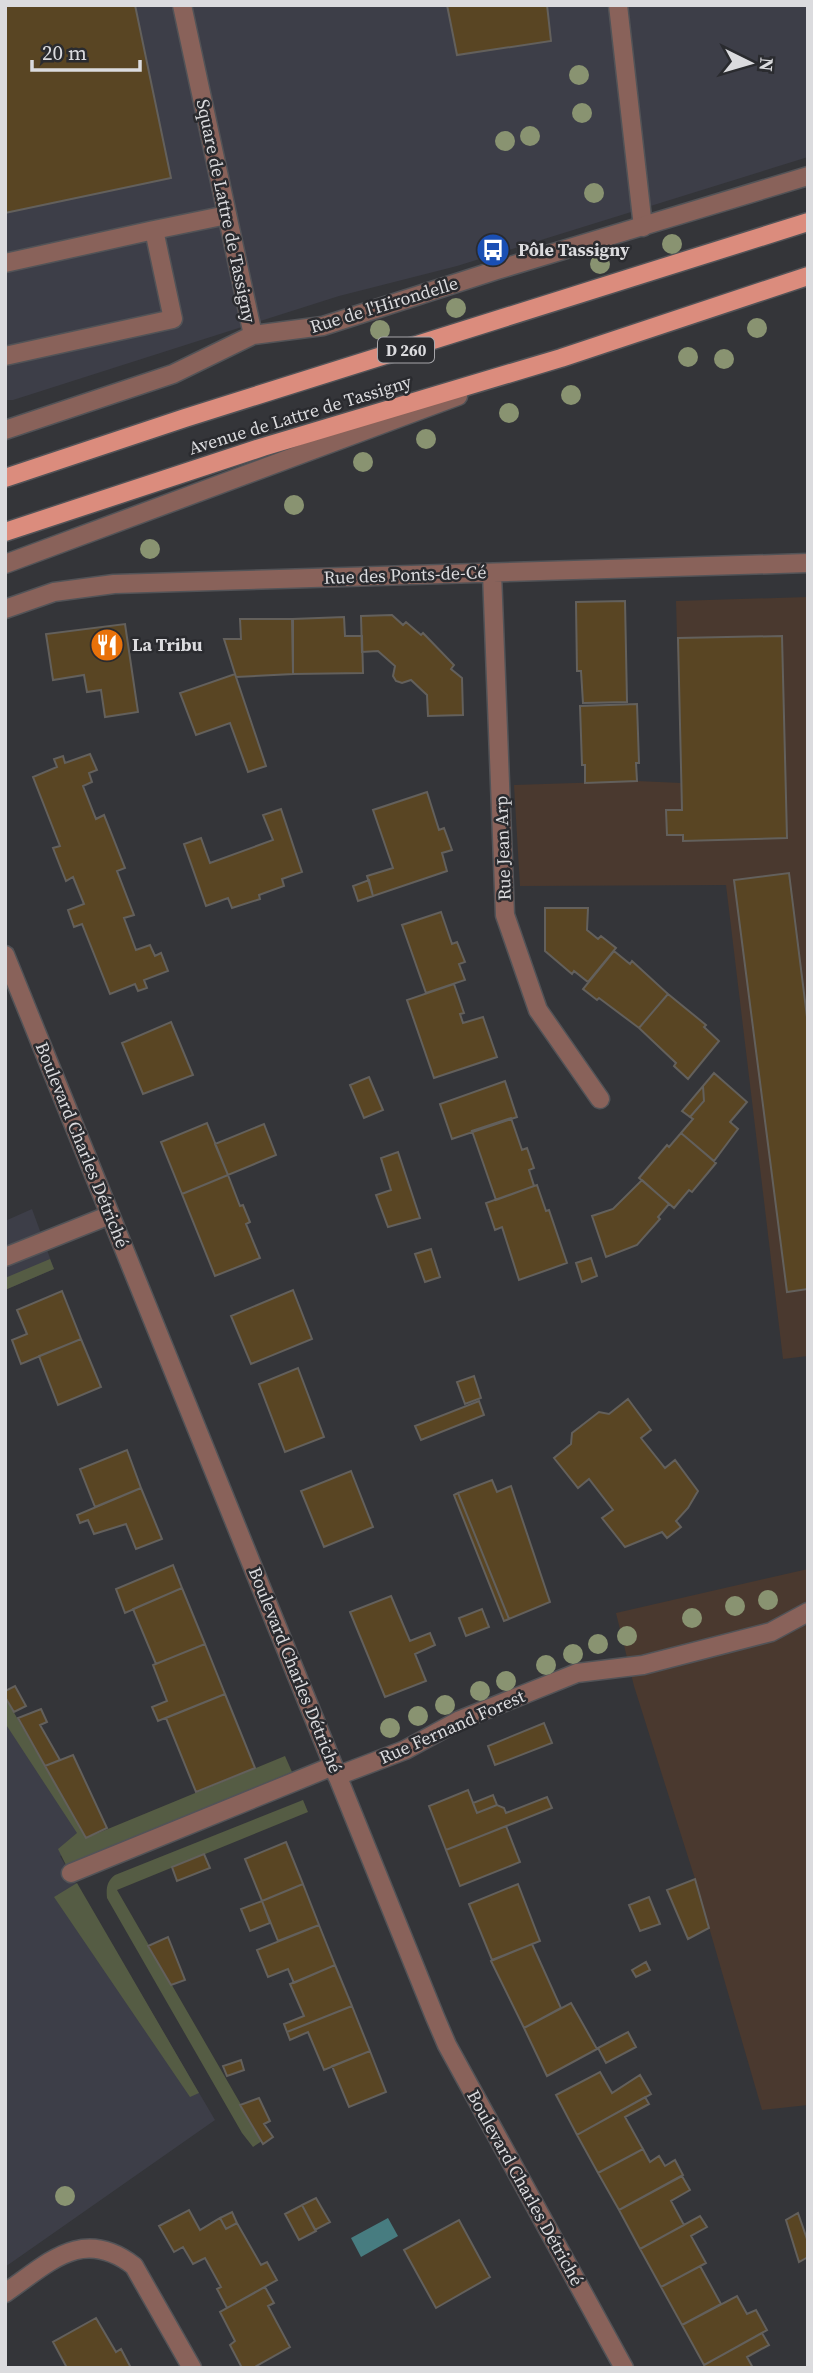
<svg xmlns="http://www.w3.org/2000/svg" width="813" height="2373" viewBox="0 0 813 2373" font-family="'Source Serif 4',serif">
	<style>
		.commercial { fill: #4a392f }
		.built { fill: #3d3e48 }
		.green { fill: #555c44 }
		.water { fill: #477c80 }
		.building { fill: #594523; stroke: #63605c; stroke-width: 2 }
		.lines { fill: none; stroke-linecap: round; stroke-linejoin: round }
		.lane-casing { stroke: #525357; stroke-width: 21 }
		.street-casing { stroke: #525357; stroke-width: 21 }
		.primary-casing { stroke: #525357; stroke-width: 21 }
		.lane { stroke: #89625a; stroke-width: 18 }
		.street { stroke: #89625a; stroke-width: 18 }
		.primary { stroke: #db8c7d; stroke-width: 18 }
		.tree { fill: #899371 }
		.labels { text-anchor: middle; stroke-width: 5; stroke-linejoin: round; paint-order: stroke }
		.shield { fill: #2a2b2f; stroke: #a6a6aa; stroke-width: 2 }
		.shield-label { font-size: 16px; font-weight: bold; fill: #dbdbde }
		.street-label { font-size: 18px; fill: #dbdbde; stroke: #2a2b2f }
		.poi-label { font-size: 18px; font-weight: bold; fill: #dbdbde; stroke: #2a2b2f; text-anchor: start }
	</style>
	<rect width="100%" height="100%" fill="#343539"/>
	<path class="commercial" d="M808,597V1356L783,1359L726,885L520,886L514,785L637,781L681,783L676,601Z
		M808,1569V2105L762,2110L695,1879L634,1686L616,1613Z"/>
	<path class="built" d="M5,5H808V157L457,266L339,296L13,400H5Z
		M32,1209L54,1269L5,1290V1221Z
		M5,1697L86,1838L60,1856L215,2120L5,2267Z"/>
	<path class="green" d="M50,1259L54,1269L5,1290V1278Z
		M5,1697L86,1838L285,1756L292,1772L66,1865L58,1849L77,1833L5,1723Z
		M303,1800L308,1812L117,1890L262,2141L253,2147L242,2133L107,1898C106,1888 107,1881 115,1875Z
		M77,1883L199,2093L190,2097L54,1897Z"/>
	<path class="water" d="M388,2218L398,2236L361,2257L351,2238Z"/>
	<path class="building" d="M5,5H135L171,178L5,213Z
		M447,5H547L551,41L457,55Z
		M500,243L502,251L483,256L481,249Z
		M625,601L627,702L583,703L581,671H577L576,602Z
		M392,615L403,625L406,622L421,635L423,633L454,665L451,669L462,678L463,715L428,716L427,695L411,680L402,683L396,681L393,676L395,666L378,651L362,652L361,616Z
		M344,617L345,636H362L363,673L293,674V619Z
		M240,619H292L293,674L236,677L224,639H241Z
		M125,624L138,712L105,717L101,690L87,692L84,675L53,680L46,634Z
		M782,636L787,838L683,841V835H667L666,810H682L678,638Z
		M235,674L266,766L248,772L230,723L196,735L180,693Z
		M637,704L639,763H636L637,781L585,783V765H582L580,706Z
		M90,754L97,770L89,773L92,782L83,786L96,819L104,815L125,868L117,871L134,915L124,918L136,950L150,945L155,956L161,953L168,971L144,980L147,988L138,991L135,984L110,994L82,924L74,927L68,910L84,904L73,877L66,881L53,848L60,846L33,777L57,767L54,759L63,756L65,763Z
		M427,792L439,830L444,828L452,850L442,853L447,871L373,896L367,876L393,868L373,810Z
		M281,809L302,872L282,879L284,886L259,895L260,899L232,908L228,898L206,906L184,844L201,838L210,863L273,840L263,815Z
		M789,873L808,1025V1289L787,1292L734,880Z
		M369,880L373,896L358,901L353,886Z
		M545,908H588L587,930L598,939L601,936L616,948L588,982L574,971L572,974L545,951Z
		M441,912L452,944L457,942L465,962L459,964L465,980L426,993L402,925Z
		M614,951L630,964L632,961L668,994L639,1028L599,998L597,1000L583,989Z
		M454,984L464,1013L460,1014L463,1023L483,1017L497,1057L434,1078L407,1000Z
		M668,994L706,1025L704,1027L719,1041L688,1079L674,1066L676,1063L639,1028Z
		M171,1022L193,1075L143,1094L122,1043Z
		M714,1073L747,1102L730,1122L738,1129L714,1161L681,1133L693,1119L690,1117L704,1101L703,1086Z
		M369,1077L383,1110L364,1118L350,1085Z
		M505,1081L517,1117L452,1139L440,1104Z
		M703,1086L704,1101L690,1117L682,1111Z
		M511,1118L522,1150L527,1148L534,1168L529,1170L534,1186L496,1200L472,1131Z
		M207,1123L228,1175L182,1194L161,1142Z
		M264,1124L276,1155L228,1175L215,1144Z
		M681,1133L716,1163L692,1192L689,1190L674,1208L639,1178L667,1145L669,1147Z
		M398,1152L420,1218L388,1227L376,1195L391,1190L381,1158Z
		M228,1175L240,1206L243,1205L250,1222L246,1224L260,1258L215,1276L182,1194Z
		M642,1180L669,1204L658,1217L660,1219L637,1245L606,1257L592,1216L613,1209Z
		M537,1185L546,1211L549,1210L567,1263L519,1280L502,1227L495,1230L486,1203Z
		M431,1249L440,1277L425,1282L415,1254Z
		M591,1258L597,1276L582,1282L576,1263Z
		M293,1290L312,1339L251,1364L231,1316Z
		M62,1291L81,1339L21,1364L12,1340L27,1334L17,1310Z
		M81,1339L101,1387L58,1405L39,1356Z
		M298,1368L324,1437L285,1452L259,1384Z
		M474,1376L481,1398L465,1404L457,1382Z
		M628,1399L651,1430L641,1438L665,1468L675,1460L698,1491L688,1508L676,1521L681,1527L667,1538L662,1532L625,1547L602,1518L613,1510L589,1479L578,1488L554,1458L571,1444L572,1433L599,1412L609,1414Z
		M479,1401L484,1415L421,1440L415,1426Z
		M127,1450L141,1488L95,1507L80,1469Z
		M351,1471L373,1527L324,1547L301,1491Z
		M492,1480L497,1492L511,1486L550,1602L509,1619L458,1493Z
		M141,1488L162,1539L136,1549L126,1524L94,1534L88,1520L80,1523L77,1515Z
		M458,1493L509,1619L504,1621L454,1495Z
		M173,1565L182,1588L125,1613L116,1589Z
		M182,1588L205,1644L156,1664L133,1609Z
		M391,1596L410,1641L430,1633L435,1645L415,1654L426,1681L385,1697L350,1612Z
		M482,1609L489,1627L466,1636L459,1618Z
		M205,1644L225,1694L158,1721L152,1707L167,1701L153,1665Z
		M15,1686L26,1706L14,1712L5,1697V1691Z
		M225,1694L255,1768L196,1792L166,1718Z
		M41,1709L47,1722L40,1725L60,1760L45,1766L18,1718Z
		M544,1723L552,1743L495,1765L488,1746Z
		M73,1755L107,1828L86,1838L45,1766Z
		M468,1790L477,1813L497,1805L504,1808L506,1813L547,1797L552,1808L446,1850L429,1806Z
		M493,1795L497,1805L477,1813L473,1803Z
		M506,1826L520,1862L460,1886L446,1850Z
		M286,1842L303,1884L262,1901L245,1859Z
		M204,1854L210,1868L177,1881L172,1867Z
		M695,1879L709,1928L688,1939L667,1890Z
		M303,1884L319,1925L278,1941L262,1901Z
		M518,1884L540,1941L492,1960L469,1904Z
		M649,1897L660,1924L640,1931L629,1905Z
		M262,1901L270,1923L250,1931L241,1909Z
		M319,1925L335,1965L294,1983L288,1969L268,1977L257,1950Z
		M168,1937L185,1980L171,1985L148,1946Z
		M532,1944L561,2008L524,2028L491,1961Z
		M646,1962L650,1970L636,1977L632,1970Z
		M335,1965L352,2006L287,2032L284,2024L304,2016L290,1984Z
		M571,2003L597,2049L547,2076L524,2028Z
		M352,2006L370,2051L324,2070L308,2032L290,2040L287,2032Z
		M628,2032L636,2047L606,2063L598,2048Z
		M370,2051L386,2092L349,2107L332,2066Z
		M241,2060L244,2070L227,2076L223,2066Z
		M600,2072L612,2093L640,2075L651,2094L577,2135L556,2095Z
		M645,2097L649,2104L625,2117L643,2149L598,2173L577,2135Z
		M259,2098L270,2121L264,2124L273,2137L263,2144L240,2105Z
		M643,2149L650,2162L659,2156L665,2166L675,2160L683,2175L619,2210L598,2173Z
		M682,2176L690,2190L671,2201L684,2225L640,2249L619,2210Z
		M316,2198L330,2222L315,2230L302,2205Z
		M302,2205L316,2231L299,2240L285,2214Z
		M189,2210L200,2230L220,2218L226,2229L237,2223L261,2265L267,2262L277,2280L227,2308L217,2289L221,2287L205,2258L193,2264L183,2247L174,2252L159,2226Z
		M232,2212L237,2223L226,2229L220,2218Z
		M798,2213L808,2242V2257L799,2262L786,2220Z
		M700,2216L707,2227L691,2236L706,2263L661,2287L640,2249Z
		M459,2220L490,2277L436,2308L404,2250Z
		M700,2266L721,2304L682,2325L661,2287Z
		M265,2287L274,2303L268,2306L290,2347L253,2368H242L230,2345L235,2341L220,2312Z
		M737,2296L747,2314L756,2310L767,2330L704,2365L682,2325Z
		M96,2318L116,2352L121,2349L131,2368H67L53,2342Z
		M762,2333L769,2345L747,2357L753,2368H705L704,2365Z"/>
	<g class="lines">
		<defs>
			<path id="lane" d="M618,5L643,227
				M5,263L154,230
				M5,356L173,319L154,230L227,215
				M5,564L458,396
				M5,1257L110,1215
				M71,1873L333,1766"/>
			<path id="street" d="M182,5L253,335
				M5,430L173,374L253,335L323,326L497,270L808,176
				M492,573L505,915L538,1010L600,1099
				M5,609L54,592L114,584L808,563
				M5,955L435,2017L447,2045L624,2368
				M337,1776L405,1750L460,1720L577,1673L643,1665L771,1632L808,1612
				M5,2293C49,2263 82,2226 134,2266L192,2368"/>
			<path id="primary" d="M5,478L185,418L808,222
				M5,532L263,447L561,358L808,276"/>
		</defs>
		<use href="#lane" class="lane-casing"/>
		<use href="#street" class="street-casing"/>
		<use href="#primary" class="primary-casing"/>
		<use href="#lane" class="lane"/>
		<use href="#street" class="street"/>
		<use href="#primary" class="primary"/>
	</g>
	<g class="tree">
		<circle cx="579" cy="75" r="10"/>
		<circle cx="582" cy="113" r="10"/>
		<circle cx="530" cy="136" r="10"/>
		<circle cx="505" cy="141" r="10"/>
		<circle cx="594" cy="193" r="10"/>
		<circle cx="672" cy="244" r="10"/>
		<circle cx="600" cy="264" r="10"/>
		<circle cx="456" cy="308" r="10"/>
		<circle cx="757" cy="328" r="10"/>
		<circle cx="380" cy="330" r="10"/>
		<circle cx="688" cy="357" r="10"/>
		<circle cx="724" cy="359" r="10"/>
		<circle cx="571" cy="395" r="10"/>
		<circle cx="509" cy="413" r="10"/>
		<circle cx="426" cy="439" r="10"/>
		<circle cx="363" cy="462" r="10"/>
		<circle cx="294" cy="505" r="10"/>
		<circle cx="150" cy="549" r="10"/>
		<circle cx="768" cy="1600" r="10"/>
		<circle cx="735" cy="1606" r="10"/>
		<circle cx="692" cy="1618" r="10"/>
		<circle cx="627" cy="1636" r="10"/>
		<circle cx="598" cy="1644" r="10"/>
		<circle cx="573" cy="1654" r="10"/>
		<circle cx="546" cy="1665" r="10"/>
		<circle cx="506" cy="1681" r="10"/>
		<circle cx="480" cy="1691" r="10"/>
		<circle cx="445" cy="1705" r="10"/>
		<circle cx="418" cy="1716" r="10"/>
		<circle cx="390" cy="1728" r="10"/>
		<circle cx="65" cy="2196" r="10"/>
	</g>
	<defs>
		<symbol id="bus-disc" viewBox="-11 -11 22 22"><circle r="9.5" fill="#1a4fb4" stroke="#2a2b2f"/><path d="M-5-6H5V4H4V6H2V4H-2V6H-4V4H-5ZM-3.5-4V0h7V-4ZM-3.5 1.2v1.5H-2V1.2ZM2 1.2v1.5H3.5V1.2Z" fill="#fff"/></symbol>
		<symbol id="restaurant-disc" viewBox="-11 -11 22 22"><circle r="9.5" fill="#e8710a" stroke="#2a2b2f"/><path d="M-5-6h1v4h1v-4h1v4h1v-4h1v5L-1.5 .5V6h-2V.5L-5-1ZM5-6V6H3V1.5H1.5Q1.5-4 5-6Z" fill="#fff"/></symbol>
	</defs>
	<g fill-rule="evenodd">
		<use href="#bus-disc" x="474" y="231" width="38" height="38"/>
		<use href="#restaurant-disc" x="88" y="626" width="38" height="38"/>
	</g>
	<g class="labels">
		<rect class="shield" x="378" y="337.5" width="56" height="25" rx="5"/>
		<g class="shield-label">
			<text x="406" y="356">D 260</text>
		</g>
		<g class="street-label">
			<text transform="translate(226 211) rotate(78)" y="6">Square de Lattre de Tassigny</text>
			<text transform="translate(384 305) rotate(-17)" y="6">Rue de l'Hirondelle</text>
			<text transform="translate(300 415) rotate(-17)" y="6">Avenue de Lattre de Tassigny</text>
			<text transform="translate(405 575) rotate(-2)" y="6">Rue des Ponts-de-Cé</text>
			<text transform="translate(503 848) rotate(-92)" y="6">Rue Jean Arp</text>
			<text transform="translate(82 1145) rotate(68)" y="6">Boulevard Charles Détriché</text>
			<text transform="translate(295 1670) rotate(68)" y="6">Boulevard Charles Détriché</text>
			<text transform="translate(452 1727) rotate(-24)" y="6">Rue Fernand Forest</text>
			<text transform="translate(525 2188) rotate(61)" y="6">Boulevard Charles Détriché</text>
		</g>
		<g class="poi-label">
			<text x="518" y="256">Pôle Tassigny</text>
			<text x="132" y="651">La Tribu</text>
		</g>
	</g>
	<rect width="813" height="2373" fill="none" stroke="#dbdbde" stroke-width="14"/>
	<g transform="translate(750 63) rotate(95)" stroke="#2a2b2f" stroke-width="5" paint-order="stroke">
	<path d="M0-5L12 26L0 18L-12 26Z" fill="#dbdbde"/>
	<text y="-10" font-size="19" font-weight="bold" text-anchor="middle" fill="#dbdbde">N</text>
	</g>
	<path d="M32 60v10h108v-10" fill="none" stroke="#dbdbde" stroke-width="3.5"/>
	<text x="42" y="60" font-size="21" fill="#dbdbde" stroke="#2a2b2f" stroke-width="5" paint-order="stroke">20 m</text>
</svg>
